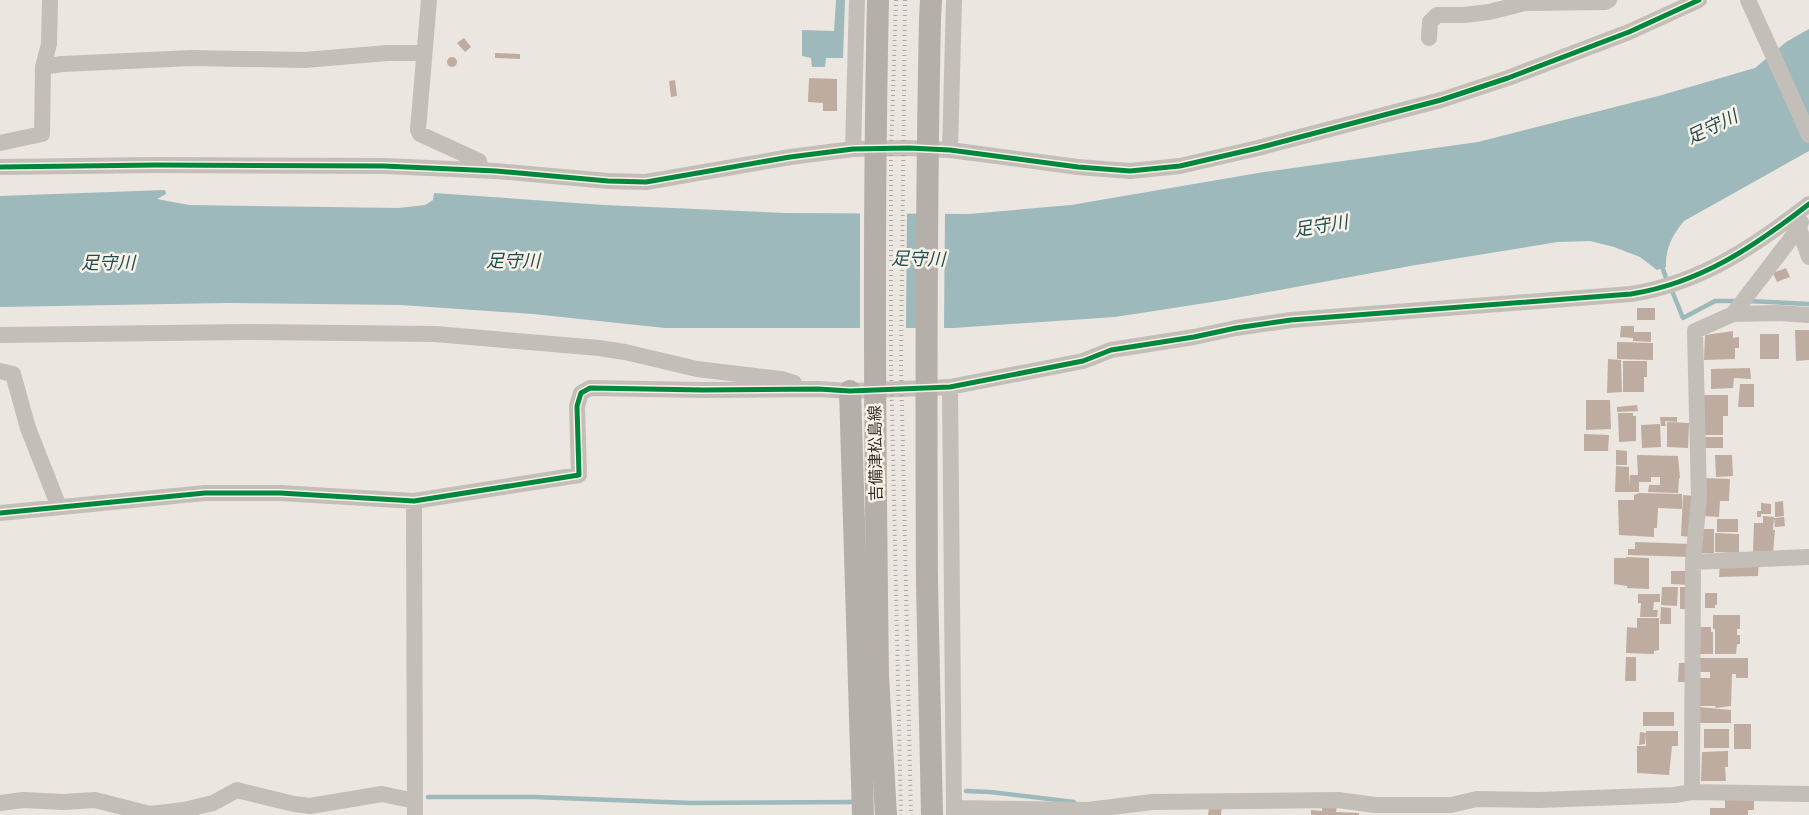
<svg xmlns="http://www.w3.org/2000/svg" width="1809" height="815" viewBox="0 0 1809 815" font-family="'Varela Round','Noto Sans JP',sans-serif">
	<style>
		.water { fill: #9db9bb }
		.pier { fill: #ebe6df }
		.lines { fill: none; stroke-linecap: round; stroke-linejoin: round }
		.stream { stroke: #9db9bb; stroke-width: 4.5 }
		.building { fill: #beaca1 }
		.minor { stroke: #c4beb8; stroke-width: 16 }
		.secondary { stroke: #b5afa9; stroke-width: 22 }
		.rail { stroke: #aba7a3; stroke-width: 4; stroke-dasharray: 1 4; stroke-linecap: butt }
		.secondary-bridge { stroke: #b5afa9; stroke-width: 22 }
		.cycleway-casing { stroke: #f8f1e6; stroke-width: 8 }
		.cycleway { stroke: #00873e; stroke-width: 5 }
		.labels { text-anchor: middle; stroke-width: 5; stroke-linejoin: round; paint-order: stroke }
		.street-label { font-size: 16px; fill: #342c27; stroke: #f8f1e6 }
		.water-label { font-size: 18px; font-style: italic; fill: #1f4c53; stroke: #f8f1e6 }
	</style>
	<rect width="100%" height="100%" fill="#ebe6df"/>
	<path class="water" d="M836,0H845L843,58H826L825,67H812L811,58L802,56V30L834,31Z
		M1809,29V151L1684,221C1673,234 1665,249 1666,267L1657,270L1640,257L1614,247L1590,241L1558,242L1410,266L1225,300L1115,317L953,328H665L533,314L401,305L226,303L0,307V196L165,190L166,194L157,199L189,205L399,208L425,205L433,200L434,193L604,205L786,213L969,214L1071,205L1264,172L1478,142L1662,95L1755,68L1786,42Z"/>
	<path class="pier" d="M860,211H883L882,331H860Z
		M886,211H907L906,330L885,331Z
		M918,211H945L944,330H917Z"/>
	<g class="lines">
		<path class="stream" d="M1661,263L1666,278
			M1672,291L1683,318L1715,301H1738
			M1748,301L1809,304
			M966,791L990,792L1074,802
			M428,797H534L691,803L857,802"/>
	</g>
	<path class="building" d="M464,38L471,47L465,52L457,43Z
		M495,53L520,54V59L495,58Z
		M447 62a5 5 0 1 1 10 0a5 5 0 1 1-10 0Z
		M809,78L837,79V111H823V103L808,102Z
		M675,80L677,96L671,97L669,81Z
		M1786,268L1790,277L1777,282L1773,273Z
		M1637,308H1655V320H1637Z
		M1621,326H1634V332H1651V342L1633,341V338L1620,337Z
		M1795,330H1809V360L1796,361Z
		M1733,331V338L1739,337V348H1735V359L1704,360L1705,335Z
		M1760,334H1779V359H1760Z
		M1617,342L1653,343V360L1617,359Z
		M1608,359L1621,360L1622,392L1607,393Z
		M1623,361H1647V377H1644V392H1623Z
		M1750,368L1751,379L1734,378L1733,388L1711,389V369Z
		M1740,384H1754V407H1738Z
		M1702,395H1728V416H1723V435H1701Z
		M1586,400H1610L1611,429L1586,430Z
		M1637,405L1638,411L1617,412V407Z
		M1618,413H1633V416H1636V441L1619,442Z
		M1660,417H1677V422L1665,421L1666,426H1661Z
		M1667,422L1689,423L1688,448L1667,447Z
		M1660,424L1661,447L1642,448L1641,425Z
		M1584,434L1609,435L1608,451H1584Z
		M1702,437H1723V448H1702Z
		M1616,450L1627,451V465H1616Z
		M1637,455L1678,456L1680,478H1679L1678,493L1648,492L1649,485H1660V477H1651V482H1639V492H1615L1616,466L1629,467V485L1630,475H1638Z
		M1715,455H1732L1733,476L1716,477Z
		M1704,478L1730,479L1729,501H1720L1719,517L1703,516Z
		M1639,493L1682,494V509L1658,508L1657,528H1654V537L1619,535L1618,500H1634V495Z
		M1683,495L1694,496L1691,537L1681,536Z
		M1783,501L1784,516L1775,517V502Z
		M1761,503L1771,504V514H1761V517H1757V511H1761Z
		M1763,516L1774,517L1773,530H1775L1773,553L1753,552L1754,523H1763Z
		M1784,517L1785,526L1775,527L1774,518Z
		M1717,519H1738V532H1717Z
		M1700,529H1714V553H1700Z
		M1715,533L1739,534V553L1715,552Z
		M1635,542L1691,544V557L1628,555V549H1635Z
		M1626,557L1649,558V589L1627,588V586L1614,584V558H1626Z
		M1759,561L1758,576L1719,577L1720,562Z
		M1671,571H1689V585L1671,584Z
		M1662,587H1678L1677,606L1661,605Z
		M1680,587H1691V609H1680Z
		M1705,593H1717V605H1715V608H1705Z
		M1638,594H1660V602H1654L1653,610H1658L1657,617H1640L1641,603H1638Z
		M1661,607L1671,608V624H1660Z
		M1713,615H1740V629H1737V635H1740V644H1737L1736,654H1715V629H1713Z
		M1637,618H1659V650L1654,651V654L1626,653L1627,627L1637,628Z
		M1700,627H1711V632H1713V654H1700Z
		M1626,657H1636V681H1625Z
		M1698,658H1748V678H1736V674H1732L1731,706L1716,708L1715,706H1698V678H1710V672H1698Z
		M1679,663H1690V682H1678Z
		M1698,707L1731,710V723H1698Z
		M1643,712H1674V726H1643Z
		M1734,724H1751V749H1734Z
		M1704,729H1729V748H1704Z
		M1646,731H1678V746H1672L1669,775L1637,773V746H1646Z
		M1640,732L1646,733L1645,744L1639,745Z
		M1728,751V767H1725L1726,781H1701L1702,752Z
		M1725,794H1754V810H1748V815H1710V808H1725Z
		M1222,806L1221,815H1208L1209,807Z
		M1322,806H1337L1336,812L1359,813V815H1311V810L1322,811Z"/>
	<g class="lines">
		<path class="minor" d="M429,0L418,130L420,134L479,161L481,170
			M1748,0L1809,135
			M1429,38L1430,22L1437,15H1464L1489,12L1525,3L1605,2L1609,0
			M43,67L62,64L192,58L305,60L387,53H424
			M0,143L42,134L43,67L49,44L50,0
			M853,149L857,0
			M950,150L954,0
			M0,167L156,165L384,166L496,171L608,181L646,182L790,157L853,149L909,148L950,150L1078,167L1130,171L1180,166L1258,148L1441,100L1508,78L1629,32L1699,0
			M1801,222L1799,228L1809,257
			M1799,228L1733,314L1695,331L1699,498L1693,562L1692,792L1809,794
			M1733,314L1777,313L1809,315
			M0,335L247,332L435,334L599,348L625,352L697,369L781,379L794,383
			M0,371L13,374L28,428L59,507
			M950,387L954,815
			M414,501L415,815
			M0,513L205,493H280L414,501L579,475L577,406L581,393L590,388L703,390L818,389L850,391L950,387L1083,361L1111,350L1194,337L1236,328L1291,320L1631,294C1701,283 1755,246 1809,204
			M1693,562L1809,557
			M0,803L23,800L63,802L95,800L150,814L184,810L213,803L237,790L294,804L310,806L382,794L415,801
			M954,808L1088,810L1152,802L1338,800L1375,805H1451L1477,799L1539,800L1675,795L1692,792"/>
		<path class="secondary" d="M930,19L931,0
			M850,391L863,815
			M927,582L932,815
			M878,676L886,815"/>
		<path class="rail" d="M896,0L891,156V364L901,815
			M905,0L901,363L911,815"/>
		<path class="secondary-bridge" d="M927,582C926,394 926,207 930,19
			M878,676C875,450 873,225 878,0"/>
		<defs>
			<path id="cycleway" d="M0,167L156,165L384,166L496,171L608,181L646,182L790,157L853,149L909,148L950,150L1078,167L1130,171L1180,166L1258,148L1441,100L1508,78L1629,32L1699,0
				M0,513L205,493H280L414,501L579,475L577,406L581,393L590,388L703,390L818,389L850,391L950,387L1083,361L1111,350L1194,337L1236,328L1291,320L1631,294C1701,283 1755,246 1809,204"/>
		</defs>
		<use href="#cycleway" class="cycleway-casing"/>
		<use href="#cycleway" class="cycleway"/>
	</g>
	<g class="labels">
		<g class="street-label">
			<text transform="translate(875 453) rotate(-91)" y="6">吉備津松島線</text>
		</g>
		<g class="water-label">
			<text transform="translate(1712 127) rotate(-26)" y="6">足守川</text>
			<text transform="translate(1321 226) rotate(-9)" y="6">足守川</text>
			<text transform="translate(918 259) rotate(1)" y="6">足守川</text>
			<text x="513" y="267">足守川</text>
			<text x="108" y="269">足守川</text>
		</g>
	</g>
</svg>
